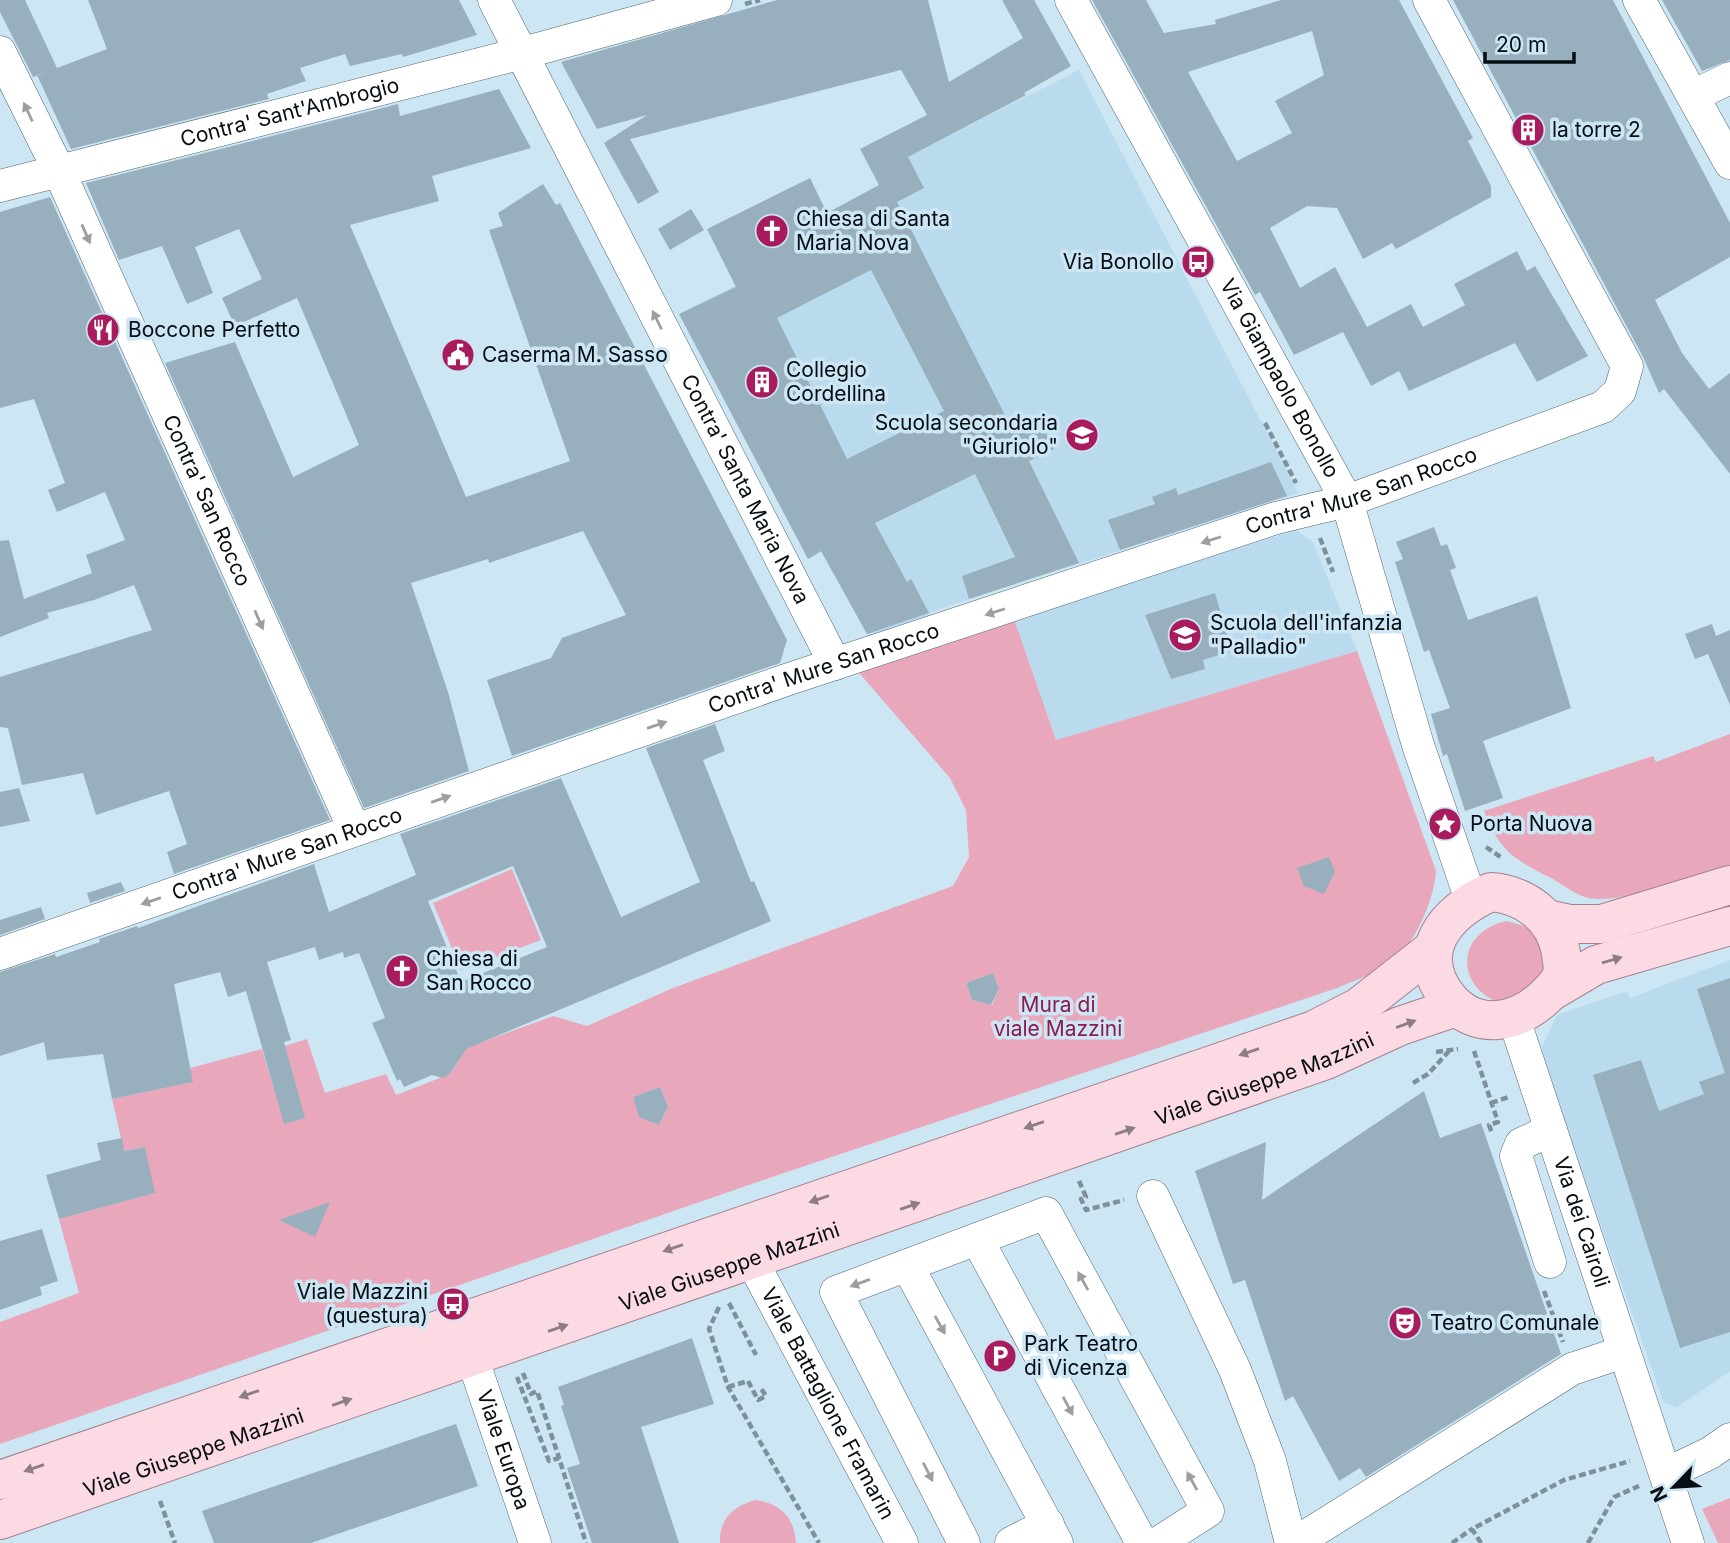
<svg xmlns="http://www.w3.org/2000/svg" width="1730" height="1543" viewBox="0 0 1730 1543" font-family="Inter,sans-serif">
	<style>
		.built { fill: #badaed }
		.green { fill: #e8a7ba; fill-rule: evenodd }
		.building { fill: #98b0be; fill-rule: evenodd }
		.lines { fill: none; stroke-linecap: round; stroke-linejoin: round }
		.minor-casing { stroke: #4f6572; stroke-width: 33 }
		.major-casing { stroke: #a3828e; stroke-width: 40 }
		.path { stroke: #7e909b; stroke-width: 4.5; stroke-dasharray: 7 3.5; stroke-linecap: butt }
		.minor { stroke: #fff; stroke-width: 32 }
		.major { stroke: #fbdae3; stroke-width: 38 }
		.oneway { fill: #9b9fa1 }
		.oneway2 { fill: #8d7e85 }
		.labels { text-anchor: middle; stroke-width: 7; stroke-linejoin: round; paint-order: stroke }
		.street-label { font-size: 21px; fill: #060e13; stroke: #cde6f4 }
		.poi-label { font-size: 21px; fill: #060e13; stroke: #cde6f4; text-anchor: start }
		.park-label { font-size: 21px; fill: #8d1a4d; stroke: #cde6f4 }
	</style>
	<rect width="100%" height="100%" fill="#cde6f4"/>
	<path class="built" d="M1079,70L1298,493L942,608L929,613L931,618L870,640L822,552L808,559L679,314L837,234L827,213L879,186L873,174Z
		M1296,530L1313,542L1357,651L1056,740L1014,619Z
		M1730,960V1371L1677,1407L1664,1403L1545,1068L1542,1047L1557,1015L1627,991L1630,998Z"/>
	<path class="green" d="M1014,619L1056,740L1357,651L1436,871C1434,901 1414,948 1387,965C1372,975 1353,981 1337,988L772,1177L0,1444V1322L79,1293L59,1219L154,1193L145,1147L124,1151L112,1099L192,1082L190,1068L262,1049L273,1086L294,1081L285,1046L307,1039L325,1093L386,1074L396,1095L450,1074L458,1062L455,1052L553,1016L587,1026L673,988L953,886L969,857L966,810L950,778L854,667ZM993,973L999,989L992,1005L972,1000L966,983ZM660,1087L668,1107L659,1125L640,1117L633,1097Z
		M1730,734V866L1713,873C1682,880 1628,900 1598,899C1578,899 1565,885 1549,877C1512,858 1500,851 1484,811L1653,756L1656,762Z
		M512,869L541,940L461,970L433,903Z
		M1506,921L1531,928L1546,948L1542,985L1497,1002C1453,982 1459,932 1506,921Z
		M1730,1498V1543H1718L1702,1509Z
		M756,1500C781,1504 794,1517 796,1543H720C719,1519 733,1506 756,1500Z"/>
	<path class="building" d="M0,0H25L57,68L107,49L88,0H459L477,35L403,57L402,54L350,66L345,54L300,68L306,81L267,94L269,99L71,149L37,75L46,72L33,77L0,12Z
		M777,0H928L949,82L1023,38L1002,0H1034L1071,66L1024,93L1026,95L908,157L924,188L897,202L1011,427L1037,415L1054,449L1029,461L1079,563L969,599L962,576L1015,557L975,474L875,523L907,582L911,579L929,613L867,634L821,551L808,559L679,314L736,287L707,229L810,178L827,213L879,185L860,149L927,115L901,70L630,139L659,192L638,204L604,143L647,115L597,129L561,62ZM871,270L944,411L847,459L777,318Z
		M1092,0H1146L1164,33L1216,24L1215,20L1281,0H1399L1473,138L1468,141L1491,186V197L1396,249L1392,243L1363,259L1337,208L1307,206L1270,228L1300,288L1335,267L1367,327L1411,304L1423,327L1465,305L1454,284L1517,251L1527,271L1535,266L1588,356L1537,382L1515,343L1409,391L1399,371L1371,386L1343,332L1294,355L1260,292L1255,295ZM1312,31L1324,75L1275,101L1292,133L1237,161L1188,72Z
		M1453,0H1613L1730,223V257L1655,300L1682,353L1709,389L1730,373V474L1664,389L1659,393L1643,357Z
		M1662,0H1730V60L1702,71Z
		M499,89L531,148L432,176L439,201L350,225L466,497L570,461L489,230L503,226L498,213L543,184L556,205L560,203L787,640L780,663L512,756L487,680L551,658L562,638L626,615L583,531L489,563L488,559L411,583L448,692L469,771L364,808L165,363L235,342L293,477L359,445L297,298L235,326L222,298L262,279L239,229L195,247L213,293L187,304L162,246L119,260L86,183L398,104L400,116Z
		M50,197L330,820L174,874L167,852L187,844L169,791L96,815L83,773L22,785L8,728L0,727V677L152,630L134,585L94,600L47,613L49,618L0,637V541L9,540L24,599L92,573L86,555L125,540L105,492L57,512L48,490L65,483L34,399L0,408V212Z
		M691,209L704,230L670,250L658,229Z
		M1271,462L1287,496L1120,550L1108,520L1155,504L1152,497L1176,488L1178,495Z
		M1434,527L1441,546L1447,544L1456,568L1450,570L1468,620L1537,596L1571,708L1483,741L1503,798L1465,811L1447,754L1443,756L1431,714L1450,708L1429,650L1424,652L1395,562L1403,559L1396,542Z
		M1215,593L1232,651L1203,660L1205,669L1171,679L1145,615Z
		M1712,624L1716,636L1730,630V705L1708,654L1695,659L1685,634Z
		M715,724L725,751L703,760L751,882L754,881L771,921L466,1049L450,1074L442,1078L432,1075L404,1087L400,1079L397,1081L372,1023L385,1018L359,953L344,958L343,952L319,960L315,947L267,962L291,1040L284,1042L305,1118L284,1124L246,991L228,997L220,972L174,984L193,1082L112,1099L103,1054L47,1060L44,1042L0,1056V972L55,954L56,957L100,942L99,939L137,926L138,928L314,864L329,912L416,875L400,834L561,778L621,917L700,882L646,748ZM513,866L547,947L461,982L428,901Z
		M19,788L30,821L0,827V792Z
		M1329,857L1335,872L1324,894L1304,886L1297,868Z
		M121,882L125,891L90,903L87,893Z
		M41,907L45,919L0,935V920Z
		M993,973L999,989L991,1005L972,1000L966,983Z
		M1730,978V1332L1680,1348L1593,1075L1641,1060L1659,1111L1704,1094L1699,1082L1725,1073L1697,989Z
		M660,1087L668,1107L659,1125L639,1117L633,1097Z
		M1424,1091L1440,1138L1481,1123L1561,1354L1366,1477L1360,1468L1339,1481L1293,1396L1285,1401L1245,1280L1233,1284L1195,1171L1266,1142L1262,1200Z
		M122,1138L124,1151L145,1147L155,1193L59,1219L46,1175L101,1160L97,1143Z
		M330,1202L315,1237L279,1220Z
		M42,1229L58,1281L40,1287L42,1295L0,1310V1241Z
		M692,1338L714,1404L641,1427L679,1543H592L567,1468L580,1464L561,1406L564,1405L558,1387Z
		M456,1424L478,1486L311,1543H214L202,1511Z"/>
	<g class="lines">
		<defs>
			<g id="minor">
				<path id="s1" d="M494,0L835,664"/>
				<path id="s2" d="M1071,0L1347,501L1418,745L1471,900"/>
				<path d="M1639,0L1730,163"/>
				<path id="s3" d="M0,52L59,171L354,829"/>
				<path d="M1693,96L1730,78"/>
				<path id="s4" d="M0,186L523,53L716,0"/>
				<path id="s5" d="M0,954L789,679L1276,518L1347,501L1603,407L1620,391L1627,366L1429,0"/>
				<path id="s6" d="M1514,1019L1688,1543"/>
				<path d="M1153,1196L1235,1370L1270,1461L1291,1543"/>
				<path id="s7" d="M743,1237L761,1278L902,1543"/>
				<path d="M977,1239L1142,1543"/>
				<path d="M1550,1262L1516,1156L1521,1144L1551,1130"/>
				<path d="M907,1265L1057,1543"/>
				<path id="s8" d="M472,1357L535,1543"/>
				<path d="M1666,1474L1710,1453L1730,1439"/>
				<path d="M964,1543L836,1292L1046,1213L1208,1511L1158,1543"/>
				<path d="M1011,1543L1048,1524"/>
				<path d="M1295,1543L1572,1369L1623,1352"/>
			</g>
			<g id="major">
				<path d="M1491,892C1526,895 1555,917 1561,953C1561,959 1564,968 1562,974C1560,981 1552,990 1546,996C1518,1023 1477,1032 1449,999C1411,953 1446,911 1491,892Z"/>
				<path d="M1547,919L1570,924H1602L1730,885"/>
				<path d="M1552,991L1596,965L1730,926"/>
				<path d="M0,1480L1314,1030L1359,1007L1433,949"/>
				<path id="s9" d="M0,1520L1326,1060L1400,1026L1456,1007"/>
			</g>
		</defs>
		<use href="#minor" class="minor-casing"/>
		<use href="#major" class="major-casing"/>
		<path class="path" d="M745,4L760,0
			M1265,423L1296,483
			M1320,538L1333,572
			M1486,847L1502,858
			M1474,1051L1498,1122L1489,1125L1492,1133
			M1436,1052L1458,1049
			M1413,1083L1428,1074L1449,1051
			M1491,1103L1509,1097
			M1079,1181L1086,1197L1081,1199L1086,1210L1124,1200
			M1544,1291L1563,1342
			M729,1303L756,1355
			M719,1307L709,1329L728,1387L819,1543
			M523,1373L531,1394L537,1391L559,1458
			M517,1377L549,1461L559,1458L586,1543
			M728,1387L748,1381L758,1400L766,1396L760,1387
			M160,1501L175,1543
			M1452,1543L1472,1529
			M1481,1543L1472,1529L1564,1480L1630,1461
			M1588,1543L1614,1497L1639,1486"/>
		<use href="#minor" class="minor"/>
		<use href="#major" class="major"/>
	</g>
	<defs><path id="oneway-solid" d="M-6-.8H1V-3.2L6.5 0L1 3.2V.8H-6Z" transform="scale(1.75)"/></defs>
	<g class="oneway">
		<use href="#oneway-solid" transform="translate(28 112) rotate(-115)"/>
		<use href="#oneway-solid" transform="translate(86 234) rotate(66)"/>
		<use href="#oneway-solid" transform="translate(657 320) rotate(-116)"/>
		<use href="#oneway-solid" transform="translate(1211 540) rotate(162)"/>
		<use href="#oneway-solid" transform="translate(995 612) rotate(162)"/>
		<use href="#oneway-solid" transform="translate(259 620) rotate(66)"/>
		<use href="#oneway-solid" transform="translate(657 725) rotate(-19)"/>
		<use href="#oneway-solid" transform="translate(441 799) rotate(-19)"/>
		<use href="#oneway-solid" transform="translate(151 901) rotate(161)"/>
		<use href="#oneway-solid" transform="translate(1083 1281) rotate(-119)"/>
		<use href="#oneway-solid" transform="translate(860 1283) rotate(160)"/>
		<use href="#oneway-solid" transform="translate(940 1325) rotate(61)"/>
		<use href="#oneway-solid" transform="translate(1068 1406) rotate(62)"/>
		<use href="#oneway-solid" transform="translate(928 1472) rotate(63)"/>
		<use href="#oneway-solid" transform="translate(1192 1481) rotate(-119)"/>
	</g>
	<g class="oneway2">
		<use href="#oneway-solid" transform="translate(1612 960) rotate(-16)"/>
		<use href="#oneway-solid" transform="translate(1406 1024) rotate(-20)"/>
		<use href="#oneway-solid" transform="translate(1249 1052) rotate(161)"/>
		<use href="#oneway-solid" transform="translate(1034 1125) rotate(161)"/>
		<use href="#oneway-solid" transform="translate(1125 1131) rotate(-19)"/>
		<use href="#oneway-solid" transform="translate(819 1199) rotate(161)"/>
		<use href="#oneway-solid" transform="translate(910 1206) rotate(-19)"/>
		<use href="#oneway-solid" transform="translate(673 1248) rotate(161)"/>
		<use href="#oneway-solid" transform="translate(558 1328) rotate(-19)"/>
		<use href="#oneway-solid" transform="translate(249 1394) rotate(161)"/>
		<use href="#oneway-solid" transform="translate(342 1402) rotate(-19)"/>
		<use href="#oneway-solid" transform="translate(34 1468) rotate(161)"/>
	</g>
	<defs>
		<symbol id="building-disc" viewBox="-11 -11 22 22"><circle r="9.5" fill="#a81c5d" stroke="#cde6f4"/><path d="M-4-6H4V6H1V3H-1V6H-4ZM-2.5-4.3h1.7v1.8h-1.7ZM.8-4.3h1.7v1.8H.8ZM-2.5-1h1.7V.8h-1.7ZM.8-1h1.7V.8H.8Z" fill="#fff"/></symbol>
		<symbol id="church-disc" viewBox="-11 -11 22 22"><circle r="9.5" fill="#a81c5d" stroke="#cde6f4"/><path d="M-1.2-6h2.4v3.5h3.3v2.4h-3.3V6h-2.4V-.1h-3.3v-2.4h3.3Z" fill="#fff"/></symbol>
		<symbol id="bus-disc" viewBox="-11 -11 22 22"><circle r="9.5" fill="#a81c5d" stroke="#cde6f4"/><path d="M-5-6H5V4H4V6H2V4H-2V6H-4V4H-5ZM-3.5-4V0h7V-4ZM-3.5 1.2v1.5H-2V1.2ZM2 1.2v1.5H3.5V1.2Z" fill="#fff"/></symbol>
		<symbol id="restaurant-disc" viewBox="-11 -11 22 22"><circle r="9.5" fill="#a81c5d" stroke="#cde6f4"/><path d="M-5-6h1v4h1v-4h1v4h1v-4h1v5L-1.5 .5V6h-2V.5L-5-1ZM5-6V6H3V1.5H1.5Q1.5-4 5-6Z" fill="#fff"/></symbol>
		<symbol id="civic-disc" viewBox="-11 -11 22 22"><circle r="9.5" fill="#a81c5d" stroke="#cde6f4"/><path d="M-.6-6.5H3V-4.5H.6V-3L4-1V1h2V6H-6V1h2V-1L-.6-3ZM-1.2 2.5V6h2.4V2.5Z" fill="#fff"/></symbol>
		<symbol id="school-disc" viewBox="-11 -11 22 22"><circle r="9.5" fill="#a81c5d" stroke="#cde6f4"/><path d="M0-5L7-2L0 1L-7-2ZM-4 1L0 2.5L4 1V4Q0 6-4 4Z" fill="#fff"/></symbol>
		<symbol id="sight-disc" viewBox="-11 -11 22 22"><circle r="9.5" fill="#a81c5d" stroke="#cde6f4"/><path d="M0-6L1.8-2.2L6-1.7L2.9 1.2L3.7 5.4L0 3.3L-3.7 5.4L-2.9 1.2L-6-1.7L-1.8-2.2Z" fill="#fff"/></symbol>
		<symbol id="theatre-disc" viewBox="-11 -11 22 22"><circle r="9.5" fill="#a81c5d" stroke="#cde6f4"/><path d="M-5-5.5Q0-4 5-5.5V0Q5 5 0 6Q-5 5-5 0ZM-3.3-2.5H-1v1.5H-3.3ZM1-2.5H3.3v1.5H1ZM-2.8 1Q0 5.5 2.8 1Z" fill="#fff"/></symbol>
		<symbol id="parking-disc" viewBox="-11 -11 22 22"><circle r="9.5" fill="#a81c5d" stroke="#cde6f4"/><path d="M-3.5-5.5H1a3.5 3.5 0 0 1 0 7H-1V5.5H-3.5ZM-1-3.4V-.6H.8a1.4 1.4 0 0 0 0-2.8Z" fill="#fff"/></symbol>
	</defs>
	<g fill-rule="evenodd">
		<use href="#building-disc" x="1509" y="111" width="38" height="38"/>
		<use href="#church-disc" x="753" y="212" width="38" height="38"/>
		<use href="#bus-disc" x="1179" y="243" width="38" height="38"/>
		<use href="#restaurant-disc" x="84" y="311" width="38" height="38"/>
		<use href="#civic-disc" x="439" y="336" width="38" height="38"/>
		<use href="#building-disc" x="743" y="363" width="38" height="38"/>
		<use href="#school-disc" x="1063" y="416" width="38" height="38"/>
		<use href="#school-disc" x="1166" y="616" width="38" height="38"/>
		<use href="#sight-disc" x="1426" y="805" width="38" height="38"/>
		<use href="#church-disc" x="383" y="952" width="38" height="38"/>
		<use href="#bus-disc" x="434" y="1285" width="38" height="38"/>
		<use href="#theatre-disc" x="1386" y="1304" width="38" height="38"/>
		<use href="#parking-disc" x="981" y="1337" width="38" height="38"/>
	</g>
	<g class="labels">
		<g class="street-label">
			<text dy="7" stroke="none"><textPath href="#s4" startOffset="299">Contra' Sant'Ambrogio</textPath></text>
			<text dy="7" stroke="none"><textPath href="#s2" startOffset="432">Via Giampaolo Bonollo</textPath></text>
			<text dy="7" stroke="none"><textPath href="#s1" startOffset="550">Contra' Santa Maria Nova</textPath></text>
			<text dy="7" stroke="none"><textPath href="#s5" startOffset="1438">Contra' Mure San Rocco</textPath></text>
			<text dy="7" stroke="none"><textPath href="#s3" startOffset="494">Contra' San Rocco</textPath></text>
			<text dy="7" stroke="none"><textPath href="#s5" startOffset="872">Contra' Mure San Rocco</textPath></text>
			<text dy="7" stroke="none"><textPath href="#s5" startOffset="304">Contra' Mure San Rocco</textPath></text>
			<text dy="7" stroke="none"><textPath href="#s9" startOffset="1339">Viale Giuseppe Mazzini</textPath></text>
			<text dy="7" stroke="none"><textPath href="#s6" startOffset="214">Via dei Cairoli</textPath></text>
			<text dy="7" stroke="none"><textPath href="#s9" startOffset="772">Viale Giuseppe Mazzini</textPath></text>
			<text dy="7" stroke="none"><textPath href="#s7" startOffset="187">Viale Battaglione Framarin</textPath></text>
			<text dy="7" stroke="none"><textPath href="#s8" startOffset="98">Viale Europa</textPath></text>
			<text dy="7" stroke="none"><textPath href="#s9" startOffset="205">Viale Giuseppe Mazzini</textPath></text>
		</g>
		<g class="poi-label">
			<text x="1552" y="137">la torre 2</text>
			<text x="796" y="226">Chiesa di Santa<tspan x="796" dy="24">Maria Nova</tspan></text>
			<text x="1174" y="269" text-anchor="end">Via Bonollo</text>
			<text x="128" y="337">Boccone Perfetto</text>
			<text x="482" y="362">Caserma M. Sasso</text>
			<text x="786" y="377">Collegio<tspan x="786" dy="24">Cordellina</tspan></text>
			<text x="1058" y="430" text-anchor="end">Scuola secondaria<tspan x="1058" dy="24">"Giuriolo"</tspan></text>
			<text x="1210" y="630">Scuola dell'infanzia<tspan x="1210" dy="24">"Palladio"</tspan></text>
			<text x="1470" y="831">Porta Nuova</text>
			<text x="426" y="966">Chiesa di<tspan x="426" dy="24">San Rocco</tspan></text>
			<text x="428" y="1299" text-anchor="end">Viale Mazzini<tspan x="428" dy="24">(questura)</tspan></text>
			<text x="1430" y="1330">Teatro Comunale</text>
			<text x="1024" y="1351">Park Teatro<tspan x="1024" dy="24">di Vicenza</tspan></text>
		</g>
		<g class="park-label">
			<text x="1058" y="1012">Mura di<tspan x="1058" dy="24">viale Mazzini</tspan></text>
		</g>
	</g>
	<g transform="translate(1674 1487) rotate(245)" stroke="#cde6f4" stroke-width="5" paint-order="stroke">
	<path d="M0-5L12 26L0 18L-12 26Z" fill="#060e13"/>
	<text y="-10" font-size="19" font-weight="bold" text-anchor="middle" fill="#060e13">N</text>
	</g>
	<path d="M1485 52v10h89v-10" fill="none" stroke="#060e13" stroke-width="3.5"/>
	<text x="1496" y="52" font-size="21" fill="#060e13" stroke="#cde6f4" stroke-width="5" paint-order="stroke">20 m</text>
</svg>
